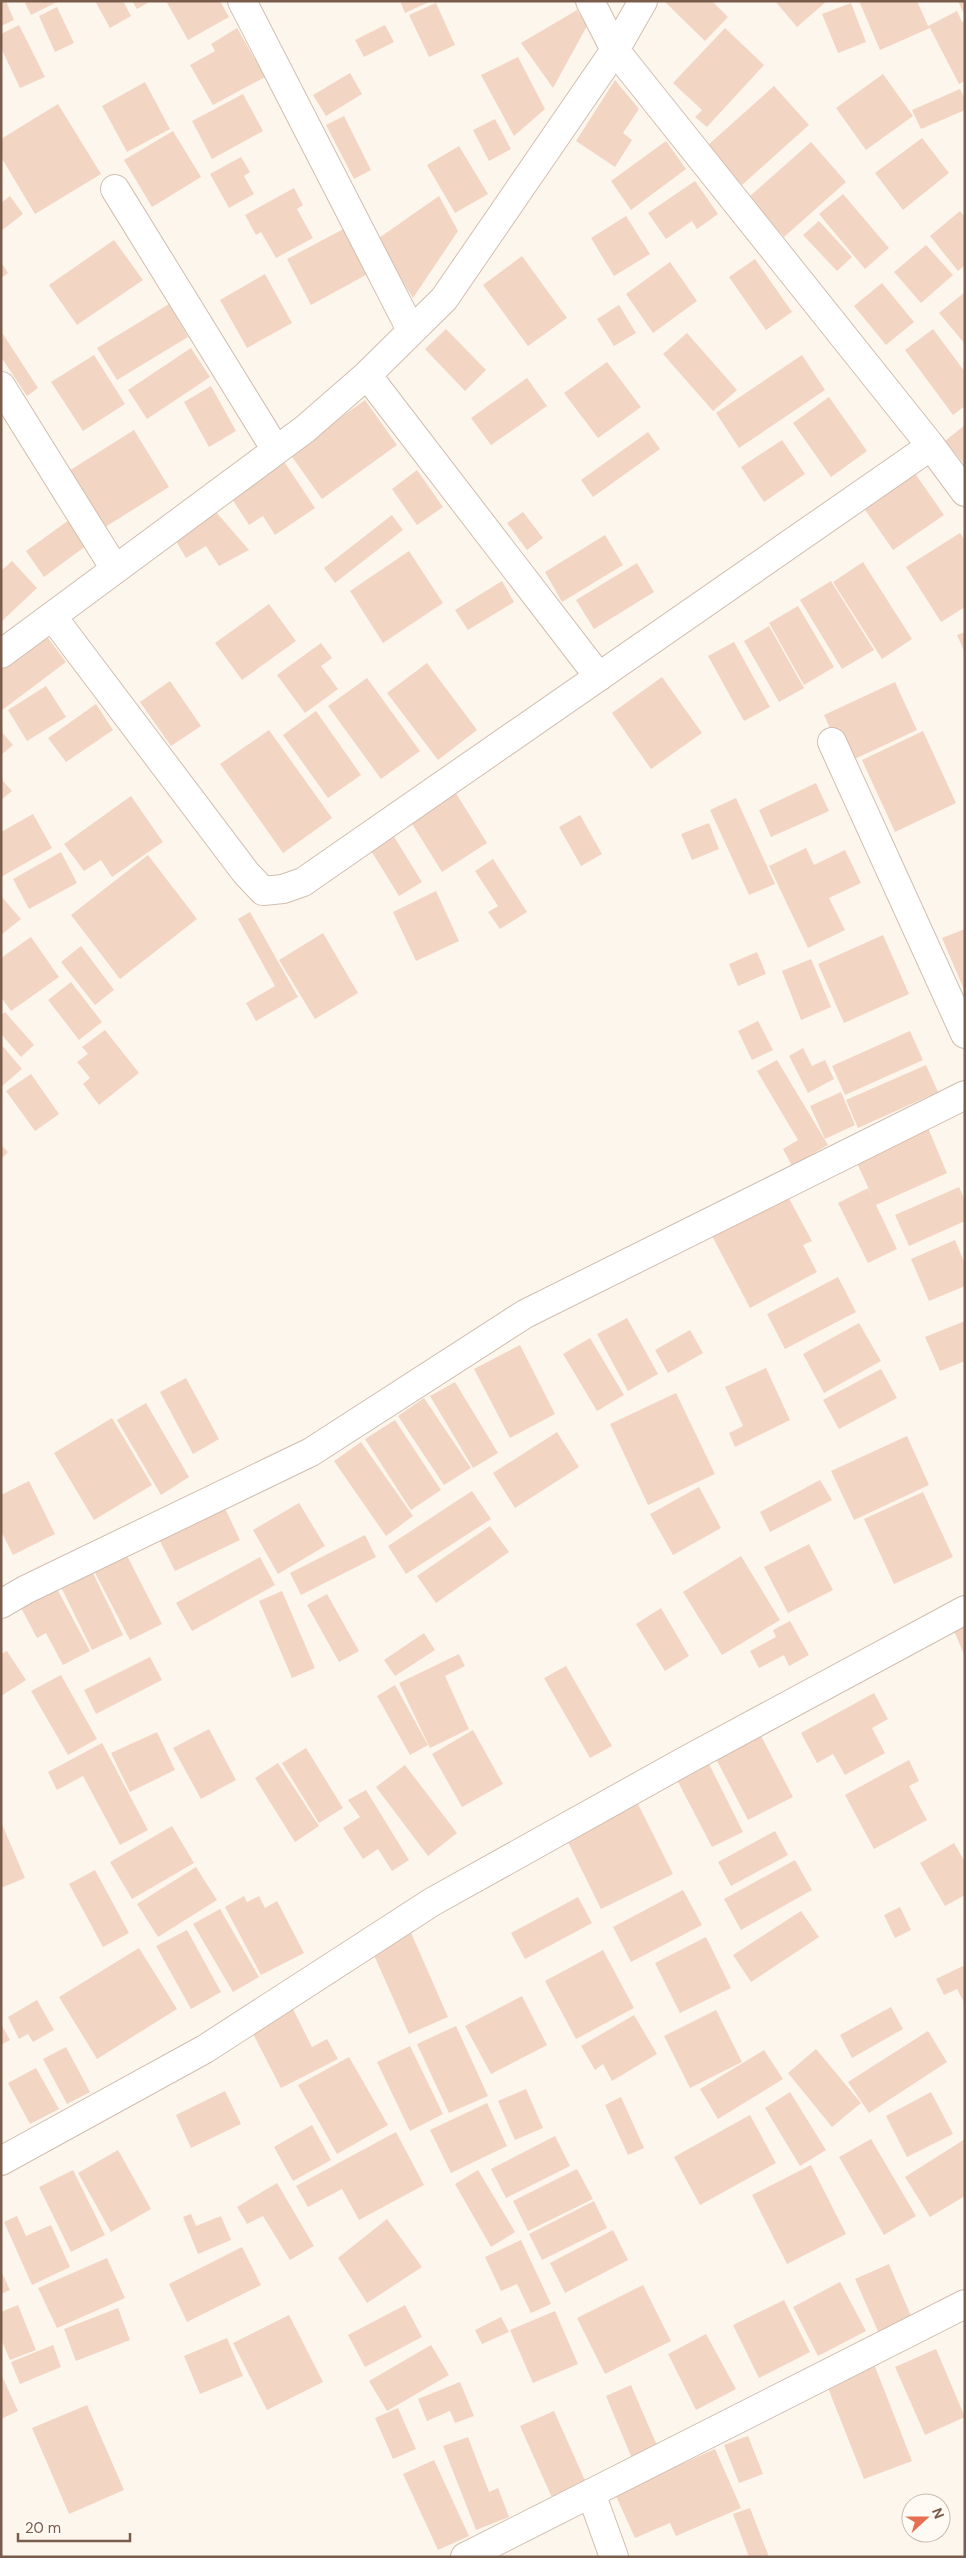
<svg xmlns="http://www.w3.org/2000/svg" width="966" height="2558" viewBox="0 0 966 2558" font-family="'DM Sans',sans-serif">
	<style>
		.building { fill: #f3d5c3 }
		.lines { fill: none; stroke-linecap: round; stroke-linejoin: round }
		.minor-casing { stroke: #d1beb0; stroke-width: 30 }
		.minor { stroke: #fff; stroke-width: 28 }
	</style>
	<rect width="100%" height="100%" fill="#fdf6ec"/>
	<path class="building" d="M1,1H6L14,20L1,26Z
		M24,1H59L31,15Z
		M95,1H123L131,16L110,28Z
		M132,1H151L137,9Z
		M166,1H220L229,17L188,40Z
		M400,1H431L405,13Z
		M664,1H712L728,17L705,41Z
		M775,1H827L797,27Z
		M859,1H917L928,26L957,11L962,22L965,21V81L959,84L930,28L880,50Z
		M958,1H965V11L963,12Z
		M436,3L455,45L429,57L409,15Z
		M851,3L866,42L838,53L822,14Z
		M57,7L74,43L55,52L39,16Z
		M577,10L587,26L553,88L521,43Z
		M19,25L45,77L20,88L1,48V34Z
		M385,25L394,42L364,57L355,40Z
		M237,28L265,77L213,105L190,65L215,51L211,44Z
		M725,28L764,65L707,127L695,117L702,110L673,83Z
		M518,57L545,109L514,136L481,75Z
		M350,73L362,94L326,116L313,95Z
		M883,74L913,116L866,150L836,108Z
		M615,80L639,109L623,133L632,140L615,167L576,141Z
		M145,82L170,129L127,152L102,106Z
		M774,86L809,125L742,185L707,146Z
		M960,89L965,99V110L921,129L912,110Z
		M243,94L263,131L212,159L192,121Z
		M58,104L101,174L35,214L1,157V139Z
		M344,116L371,170L354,179L326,125Z
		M495,119L511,149L489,161L473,130Z
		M173,131L201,177L152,207L124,160Z
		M922,138L949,173L903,210L875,173Z
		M666,141L686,169L631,210L611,181Z
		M811,142L846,182L784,237L749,197Z
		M459,146L488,194L455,213L427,165Z
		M241,157L250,172L244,176L254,194L229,208L210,174Z
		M695,181L718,214L697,229L692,221L666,239L648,213Z
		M294,188L303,205L297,209L313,238L276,258L261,232L256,235L245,215Z
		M843,194L889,248L865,269L819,214Z
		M10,196L23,214L1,231V203Z
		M439,196L458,231L413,298L376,240Z
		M960,211L965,217V265L958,271L930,236Z
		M626,216L650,254L614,276L591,238Z
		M819,221L852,257L837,271L803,235Z
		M351,225L375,270L311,305L287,259Z
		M114,240L143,280L77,325L49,285Z
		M926,245L953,275L921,303L894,272Z
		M522,256L567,318L528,346L483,285Z
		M755,259L792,312L766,330L729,277Z
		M1,262L8,273L1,278Z
		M670,262L697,301L653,333L626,294Z
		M265,274L292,323L247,348L220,300Z
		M882,283L914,322L886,345L854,306Z
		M965,292V344L939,313Z
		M169,304L188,337L117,380L97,348Z
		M619,305L636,333L614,346L597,319Z
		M446,329L486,370L465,391L425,349Z
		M933,329L965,372V406L953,415L905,350Z
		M1,331L38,388L27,396L1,357Z
		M687,333L737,390L713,411L663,354Z
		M191,348L210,377L147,419L128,390Z
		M94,355L125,404L83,431L51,382Z
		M802,355L825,390L739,448L716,413Z
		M607,362L641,407L598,438L564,393Z
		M527,378L547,406L491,445L471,418Z
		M211,386L236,431L209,447L184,402Z
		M829,397L867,451L831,477L793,423Z
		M365,400L397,445L322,499L290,454Z
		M965,425V465L945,441Z
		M134,430L169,487L99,531L64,474Z
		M648,432L660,449L593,497L581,480Z
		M782,440L805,474L764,502L741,467Z
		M283,460L315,508L275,535L263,516L249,525L230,496Z
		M912,469L944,515L893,550L861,504Z
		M417,470L443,507L417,525L392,489Z
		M216,512L249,550L219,566L206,546L186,558L173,536Z
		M523,512L543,538L527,550L507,523Z
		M392,515L403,530L335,583L324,568Z
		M69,520L87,545L44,577L26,551Z
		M960,533L965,540V607L941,622L906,567Z
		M605,535L623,565L562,602L545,572Z
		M409,551L443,603L383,643L350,591Z
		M12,561L37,588L1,622V571Z
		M863,562L912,639L882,659L833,582Z
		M637,563L654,592L594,629L576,600Z
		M502,581L514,602L468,630L455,610Z
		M831,581L874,650L842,669L800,600Z
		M269,604L296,641L242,680L215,643Z
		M798,606L834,667L804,685L769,623Z
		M769,626L804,688L779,702L744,641Z
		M42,630L66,662L1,711V661Z
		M965,632V653L957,635Z
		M734,642L770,707L744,721L708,656Z
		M321,643L332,658L321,666L338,689L305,713L277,675Z
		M427,663L477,730L438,760L387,693Z
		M662,677L702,733L651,769L612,713Z
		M367,678L420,751L381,779L328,706Z
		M170,681L201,726L171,746L140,702Z
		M895,682L917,730L846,763L824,715Z
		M46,686L66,717L27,741L8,710Z
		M96,704L113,730L66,762L48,738Z
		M316,711L361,775L328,798L283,735Z
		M269,730L332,818L283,853L220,764Z
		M1,731L13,745L1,755Z
		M923,731L956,803L895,832L862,760Z
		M1,779L12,791L1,800Z
		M816,783L829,811L771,837L759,810Z
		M454,790L487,843L442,872L409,819Z
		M131,796L163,842L112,877L101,860L84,871L64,844Z
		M736,798L775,884L749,895L710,810Z
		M33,814L52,848L1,877V832Z
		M580,815L602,854L581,866L559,827Z
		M709,823L719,849L692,860L681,834Z
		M388,827L422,882L399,896L365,841Z
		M806,848L814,865L845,850L861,883L829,898L845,930L808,948L769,866Z
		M61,852L77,883L29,909L13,879Z
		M148,855L197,919L120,979L71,915Z
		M493,859L527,912L500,929L488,912L498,906L475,871Z
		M436,891L459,941L416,961L393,912Z
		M1,896L21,919L1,935Z
		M250,912L298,997L256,1021L246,1003L275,986L238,919Z
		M965,929V992L942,938Z
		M323,933L358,993L315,1019L279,960Z
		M883,935L909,994L844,1023L818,964Z
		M31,937L59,977L11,1011L1,997V958Z
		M81,946L114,990L95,1005L61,962Z
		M757,952L766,974L738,986L729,964Z
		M811,959L831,1007L801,1020L782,971Z
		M71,982L102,1022L79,1040L48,1000Z
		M5,1012L34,1045L21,1057L1,1034V1015Z
		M758,1021L773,1050L752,1060L738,1031Z
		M105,1030L139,1073L99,1105L83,1084L90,1078L77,1062L88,1054L82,1047Z
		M910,1031L923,1060L845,1095L832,1066Z
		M1,1044L22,1069L1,1087Z
		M803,1048L812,1066L825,1060L834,1079L808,1093L789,1056Z
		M777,1060L828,1145L792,1166L783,1149L798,1140L757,1071Z
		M926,1065L938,1092L858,1128L846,1100Z
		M31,1074L59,1114L35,1131L6,1091Z
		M841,1092L855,1125L825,1139L810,1106Z
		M928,1128L947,1173L876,1205L897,1249L868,1263L838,1203L868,1188L873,1198L856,1161Z
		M1,1145L8,1152L1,1159Z
		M959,1187L965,1200V1221L909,1246L895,1215Z
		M786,1193L812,1241L803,1245L817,1272L750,1308L711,1234Z
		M955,1240L965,1264V1286L929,1301L911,1259Z
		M838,1277L856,1312L785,1349L767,1314Z
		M627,1318L658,1374L628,1391L597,1334Z
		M965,1321V1361L940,1371L925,1337Z
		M859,1323L881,1361L824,1393L803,1354Z
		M690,1330L703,1353L668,1373L655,1350Z
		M590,1338L624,1395L597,1411L563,1354Z
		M520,1345L555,1414L510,1438L474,1369Z
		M766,1368L790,1420L735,1447L729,1433L743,1426L725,1387Z
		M881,1369L897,1398L839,1429L823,1400Z
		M186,1378L219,1439L193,1454L160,1392Z
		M455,1382L498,1453L473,1468L430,1396Z
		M676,1393L715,1474L648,1505L610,1424Z
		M424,1398L471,1468L444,1485L398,1416Z
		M146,1403L189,1477L161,1495L117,1420Z
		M112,1418L152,1485L94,1520L54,1453Z
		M395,1420L441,1490L411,1510L365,1439Z
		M557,1432L579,1467L515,1508L493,1473Z
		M907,1436L929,1485L854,1520L831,1471Z
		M361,1442L413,1516L386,1536L334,1461Z
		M820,1480L832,1500L770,1532L760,1512Z
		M29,1481L55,1534L13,1555L1,1531V1495Z
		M699,1487L721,1528L673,1555L650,1514Z
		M472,1491L491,1519L406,1574L388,1546Z
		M923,1492L953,1557L894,1584L864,1519Z
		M221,1500L240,1540L175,1571L155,1531Z
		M299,1503L325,1546L278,1574L253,1530Z
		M490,1526L509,1552L436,1603L417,1576Z
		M365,1535L376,1557L301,1595L290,1573Z
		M809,1544L833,1590L788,1613L764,1567Z
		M124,1550L162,1624L130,1640L92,1567Z
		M741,1556L780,1620L722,1655L683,1592Z
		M260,1557L275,1585L192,1631L176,1603Z
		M90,1567L123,1635L92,1650L59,1583Z
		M55,1585L90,1651L63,1665L46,1633L37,1638L19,1604Z
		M282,1591L315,1668L292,1678L259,1601Z
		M327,1594L359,1651L339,1662L307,1605Z
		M661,1608L689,1656L665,1671L636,1624Z
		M790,1621L809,1655L789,1666L784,1655L759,1668L750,1651L776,1637L773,1630Z
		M965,1621V1657L952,1626Z
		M424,1633L435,1650L395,1676L384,1660Z
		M7,1651L26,1680L1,1696V1654Z
		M459,1654L465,1666L445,1676L469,1729L430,1748L399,1683Z
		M150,1657L162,1680L96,1714L84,1690Z
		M566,1666L612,1746L590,1758L544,1678Z
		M61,1675L97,1739L68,1755L31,1691Z
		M395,1685L428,1745L410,1755L377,1696Z
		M874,1693L888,1719L872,1728L885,1753L845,1775L833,1754L817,1763L801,1733Z
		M209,1729L236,1780L201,1799L173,1748Z
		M473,1730L503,1784L462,1807L432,1754Z
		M157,1732L175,1770L130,1792L111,1753Z
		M760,1734L793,1797L748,1820L715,1757Z
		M102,1743L148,1830L120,1845L83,1776L57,1790L48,1772Z
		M306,1748L343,1808L319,1823L282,1763Z
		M909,1760L919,1781L909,1786L927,1820L874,1849L845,1795Z
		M708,1762L743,1832L712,1847L676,1778Z
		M278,1763L319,1826L295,1842L255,1778Z
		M405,1765L457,1833L428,1856L376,1787Z
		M366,1790L409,1860L392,1871L378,1849L363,1859L343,1828L360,1817L348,1800Z
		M636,1800L673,1874L601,1909L565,1836Z
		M1,1822L25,1878L1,1888Z
		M172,1826L194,1863L132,1899L110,1862Z
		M775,1831L788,1855L731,1886L718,1862Z
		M954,1843L965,1862V1895L945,1906L920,1863Z
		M795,1860L812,1890L741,1930L724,1899Z
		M196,1867L217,1900L158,1937L137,1904Z
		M95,1870L129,1933L103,1947L69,1884Z
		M683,1890L702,1925L631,1962L613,1927Z
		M244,1896L247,1902L259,1896L265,1908L277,1901L304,1953L261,1975L225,1907Z
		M578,1897L592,1923L525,1959L511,1933Z
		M900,1907L911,1930L895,1938L884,1915Z
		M220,1909L259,1977L233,1992L193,1924Z
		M801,1911L819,1937L751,1982L733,1955Z
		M408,1926L448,2017L409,2034L369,1944Z
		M187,1930L221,1992L191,2009L156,1946Z
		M706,1937L731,1988L680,2013L655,1963Z
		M139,1948L177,2009L97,2059L59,1997Z
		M603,1950L634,2008L576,2039L545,1981Z
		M965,1965V2004L957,1989L944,1995L936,1979Z
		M522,1996L547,2045L491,2074L465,2026Z
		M37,2000L54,2030L33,2042L28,2034L19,2039L8,2017Z
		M891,2007L903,2029L852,2058L840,2035Z
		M293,2009L312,2047L327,2039L338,2059L281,2088L251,2030Z
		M716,2010L742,2062L690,2088L664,2036Z
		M634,2015L657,2054L612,2081L603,2064L595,2070L581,2046Z
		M1,2024L10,2040L1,2045Z
		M456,2026L488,2096L449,2113L417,2044Z
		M928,2031L947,2062L869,2113L848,2082Z
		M410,2046L443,2114L410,2131L377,2062Z
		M66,2047L90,2092L67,2104L43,2059Z
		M816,2049L861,2103L832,2127L788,2073Z
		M764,2050L783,2079L718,2119L700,2089Z
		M349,2057L388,2125L337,2154L298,2085Z
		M36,2068L59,2109L30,2124L8,2083Z
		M526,2089L543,2128L515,2140L498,2101Z
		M225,2091L241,2124L191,2148L176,2115Z
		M790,2092L826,2150L800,2166L765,2108Z
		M931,2092L953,2134L907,2157L886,2116Z
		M621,2097L644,2148L628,2155L605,2105Z
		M487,2103L507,2146L451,2173L430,2130Z
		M750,2115L776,2163L700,2205L674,2157Z
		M312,2125L331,2160L293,2181L274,2147Z
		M396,2132L424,2185L359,2220L342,2189L308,2207L296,2186Z
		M555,2136L570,2166L506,2198L491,2169Z
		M871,2139L916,2216L884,2235L839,2157Z
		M965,2139V2196L930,2217L905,2177Z
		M118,2150L151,2209L111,2232L78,2173Z
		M811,2165L846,2234L787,2264L752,2195Z
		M577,2169L593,2199L528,2231L513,2201Z
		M73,2170L105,2235L71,2252L39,2187Z
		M478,2170L515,2232L491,2247L455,2184Z
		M277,2183L314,2246L290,2260L263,2216L247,2224L237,2207Z
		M594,2201L607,2228L542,2260L529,2234Z
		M191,2214L196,2226L221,2216L231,2240L198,2254L183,2217Z
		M17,2216L26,2236L51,2225L70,2267L32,2285L4,2222Z
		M387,2219L422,2267L367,2303L338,2258Z
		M613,2230L628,2260L565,2293L550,2263Z
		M521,2240L551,2304L531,2313L517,2284L501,2291L485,2257Z
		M242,2247L261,2285L187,2322L169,2284Z
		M107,2258L125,2298L57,2328L38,2288Z
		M889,2264L914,2323L881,2338L855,2279Z
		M1,2271L10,2290L1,2294Z
		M840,2282L866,2331L818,2356L793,2307Z
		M643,2285L671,2341L605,2374L577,2318Z
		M784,2300L810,2352L759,2378L733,2325Z
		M18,2305L36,2350L10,2360L1,2339V2312Z
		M405,2305L422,2337L365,2367L348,2335Z
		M118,2308L130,2340L76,2361L64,2329Z
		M555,2311L578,2364L533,2383L510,2330Z
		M289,2315L323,2382L267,2410L233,2343Z
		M501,2317L509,2332L482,2344L475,2330Z
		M706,2334L736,2389L696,2410L668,2354Z
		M227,2338L243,2376L200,2394L184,2356Z
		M53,2345L61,2367L20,2384L11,2362Z
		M431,2345L449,2375L387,2411L369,2381Z
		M936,2349L965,2417L925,2435L895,2367Z
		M874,2364L912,2461L864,2479L826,2383Z
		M1,2374L18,2411L1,2419Z
		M460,2382L474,2416L455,2423L450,2411L427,2421L418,2399Z
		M631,2385L659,2450L633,2461L606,2396Z
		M87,2405L124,2490L69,2514L32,2428Z
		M398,2408L416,2449L393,2459L375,2418Z
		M554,2411L587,2485L553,2500L520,2426Z
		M748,2436L763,2474L739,2483L724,2445Z
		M468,2437L489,2492L498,2488L509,2517L476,2530L443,2446Z
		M715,2449L741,2508L676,2536L670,2523L635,2538L615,2494Z
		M434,2460L469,2536L438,2550L403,2474Z
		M750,2508L769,2557H749L733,2514Z"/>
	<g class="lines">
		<defs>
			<path id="minor" d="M242,1L411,330
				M590,1L615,50L931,446L965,492
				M115,189L276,450
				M367,375L599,677
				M1,386L115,569
				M52,616L246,873L263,891L283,889L303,882L931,446
				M1,654L305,429L367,375L444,299L615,50L643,1
				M832,742L965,1034
				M1,1604L25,1590L311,1452L525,1314L965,1095
				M1,2161L205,2049L432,1902L683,1762L965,1610
				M591,2493L614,2557
				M465,2557L965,2304"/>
		</defs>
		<use href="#minor" class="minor-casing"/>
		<use href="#minor" class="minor"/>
	</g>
	<rect width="966" height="2558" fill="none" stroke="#7a5c4d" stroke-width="5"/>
	<g transform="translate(926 2518) rotate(69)"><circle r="24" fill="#fffaf3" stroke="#cabbb1"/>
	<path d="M0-4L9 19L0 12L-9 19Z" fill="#e76f51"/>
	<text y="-8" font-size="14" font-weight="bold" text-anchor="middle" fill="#7a5c4d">N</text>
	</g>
	<path d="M18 2533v8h112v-8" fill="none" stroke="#7a5c4d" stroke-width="2.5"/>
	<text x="25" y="2533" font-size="15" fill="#7a5c4d" stroke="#fffaf3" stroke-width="4" paint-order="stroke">20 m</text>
</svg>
